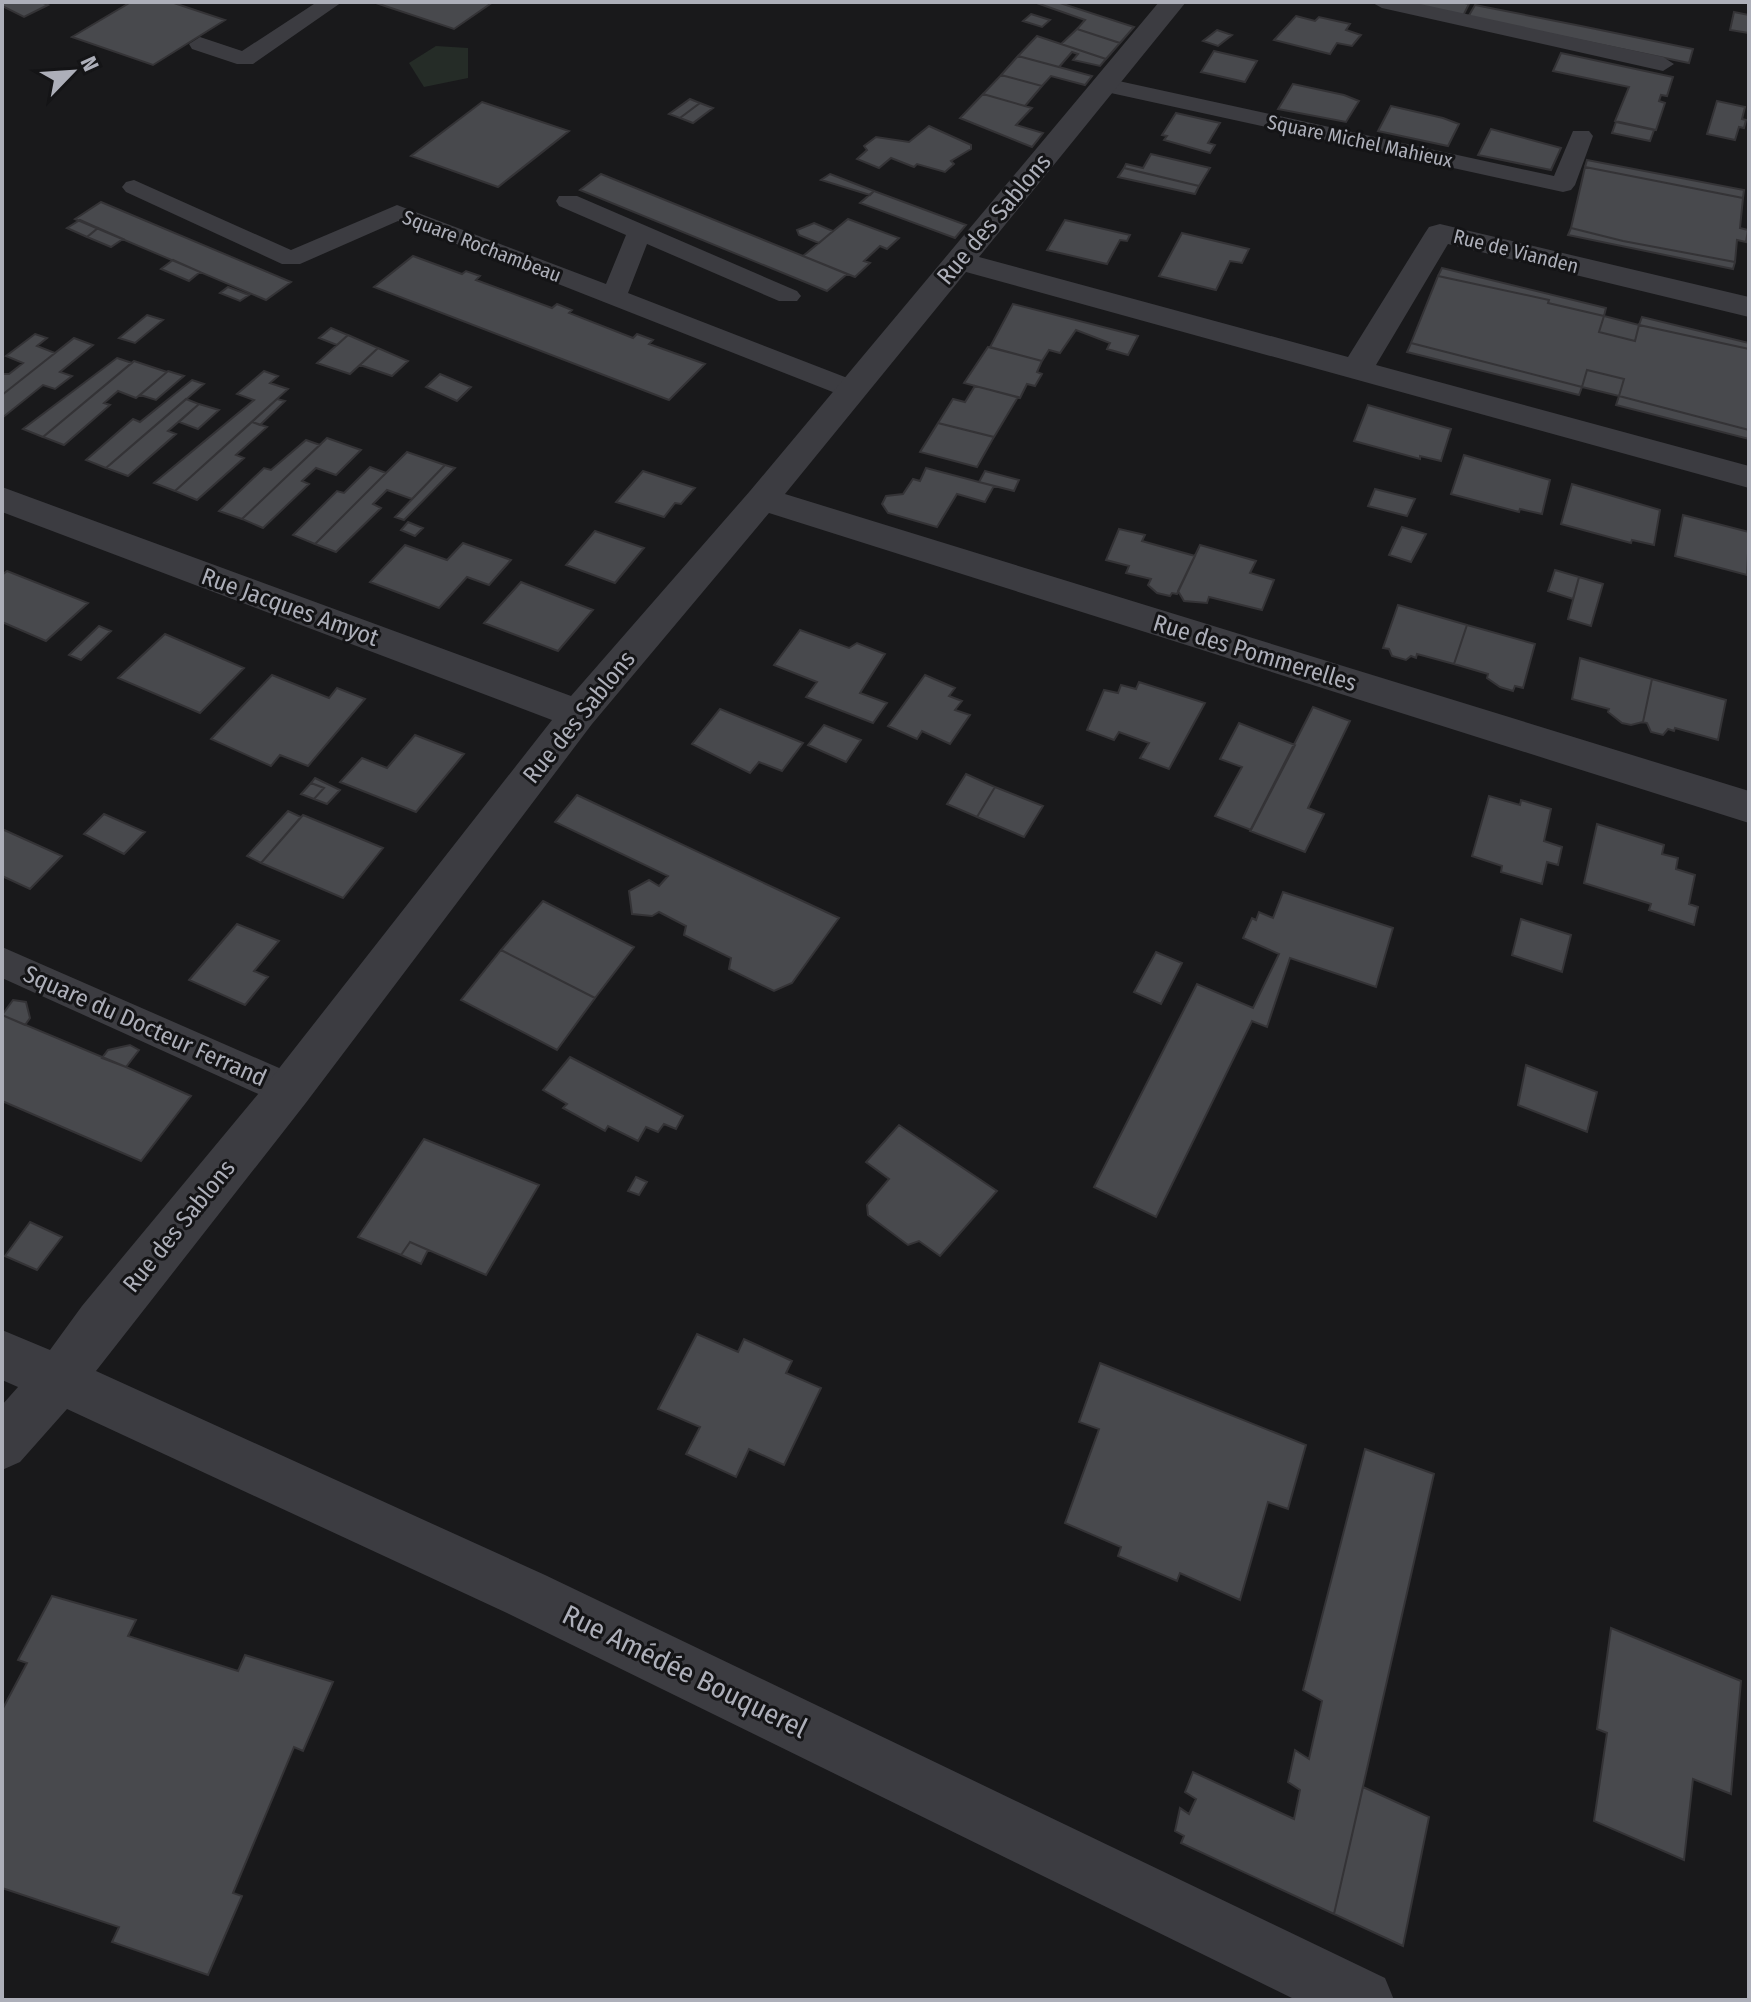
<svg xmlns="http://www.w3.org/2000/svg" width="1751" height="2002" viewBox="0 0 1751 2002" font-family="'Fira Sans Condensed',sans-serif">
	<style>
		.green { fill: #252c27 }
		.building { fill: #48494d; stroke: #343336; stroke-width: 2 }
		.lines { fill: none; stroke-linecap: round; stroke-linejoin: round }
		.service { fill: #3c3c41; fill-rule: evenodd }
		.minor { fill: #3c3c41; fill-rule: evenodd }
		.labels { text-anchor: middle; stroke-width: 6; stroke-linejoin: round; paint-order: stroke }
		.far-street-label { font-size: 20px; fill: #adafb9; stroke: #141416 }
		.street-label { font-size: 24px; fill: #adafb9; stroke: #141416 }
		.near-street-label { font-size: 28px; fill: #adafb9; stroke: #141416 }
	</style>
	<rect width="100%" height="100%" fill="#19191b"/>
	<path class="green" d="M436,46L468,48V78L424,87L409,63Z"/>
	<path class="building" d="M2,2H41L48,5L24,17L2,6Z
		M131,2H171L225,20L153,65L72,37Z
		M373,2H493L454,29Z
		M1034,2H1057L1134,27L1120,43L1077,29L1085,20Z
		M1417,2H1461L1469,4L1463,16L1415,7Z
		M1475,5L1581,26L1693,49L1689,63L1468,17Z
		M1734,12L1749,15V33L1730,30Z
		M1031,14L1050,20L1042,27L1023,21Z
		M1296,16L1315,21L1319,17L1350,24L1346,30L1361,35L1352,46L1337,43L1330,54L1274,40Z
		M1077,29L1120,43L1106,59L1061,44Z
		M1217,30L1232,35L1218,46L1203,41Z
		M1037,36L1106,59L1100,66L1073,60L1078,54L1072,52L1059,67L1018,56Z
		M1214,51L1257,61L1245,82L1201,72Z
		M1561,53L1673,77L1667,96L1661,95L1659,101L1665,103L1656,130L1615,121L1629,87L1553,71Z
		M1018,56L1059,67L1092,76L1085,85L1051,76L1042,86L1001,75Z
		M1001,75L1042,86L1025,106L983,94Z
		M1293,84L1344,95L1359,101L1346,122L1278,109Z
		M983,94L1032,108L1016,125L1043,133L1032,147L960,118Z
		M690,99L700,103L680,118L669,114Z
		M1717,101L1745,107L1742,119L1746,120L1744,128L1739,127L1735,140L1707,134Z
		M482,102L569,131L498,187L411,156Z
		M700,103L713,108L693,123L680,118Z
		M1391,106L1443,118L1459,124L1448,146L1378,131Z
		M1176,113L1220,123L1208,143L1215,145L1210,153L1164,140L1167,136L1162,135Z
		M1616,122L1654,130L1650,141L1612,133Z
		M929,126L971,145V149L951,161L954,164L945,172L917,164L914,167L891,158L879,168L857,159L867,150L864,146L876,137L909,142Z
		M1491,129L1561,148L1551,170L1478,155Z
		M1151,154L1210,168L1199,186L1124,168L1126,164L1143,168Z
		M1587,160L1744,190L1743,198L1585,167Z
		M1585,167L1743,198L1740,228L1748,230L1746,242L1737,240L1735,262L1623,241L1571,228Z
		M1124,168L1140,172L1199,186L1195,194L1118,177Z
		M601,174L803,256L847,274L827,291L580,190Z
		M830,174L874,191L870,195L821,180Z
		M874,191L966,225L955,238L860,203Z
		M101,202L291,282L266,300L75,219Z
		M848,219L899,238L887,249L880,246L864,261L870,263L855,277L803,256Z
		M80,220L98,228L87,237L67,228Z
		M1065,220L1130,235L1127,241L1120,240L1107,264L1047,250Z
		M814,223L833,231L819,243L799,235L797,230Z
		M98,228L123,239L111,247L87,237Z
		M1571,228L1623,241L1735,262L1733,269L1568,235Z
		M1182,233L1249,249L1242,263L1230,261L1216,290L1159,276Z
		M413,256L462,274L466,271L480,276L476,280L552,308L557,304L572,310L569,313L633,338L637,334L653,340L649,344L705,364L669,400L374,287Z
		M173,260L200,272L189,281L161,269Z
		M1442,268L1606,308L1604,316L1548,303L1549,300L1438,276Z
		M1438,276L1549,300L1548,303L1604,316L1599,332L1635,341L1639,325L1749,349V430L1619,396L1624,379L1587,370L1582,387L1411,343Z
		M228,287L249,295L240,301L220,293Z
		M1013,304L1138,336L1128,355L1107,349L1110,343L1076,330L1060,353L1049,350L1042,361L990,347Z
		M147,315L163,320L135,343L119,338Z
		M1604,316L1639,325L1635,341L1599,332Z
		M1642,317L1749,343V349L1639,325Z
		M331,328L348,335L337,345L319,338Z
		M35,334L47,338L37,346L55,353L2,395V374H9L23,363L6,356Z
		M348,335L378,348L350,374L317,363Z
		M74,338L93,345L60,372L72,376L55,389L43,385L2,418V395Z
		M1411,343L1582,387L1579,395L1407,352Z
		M988,347L1042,361L1037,372L1042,374L1035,386L1027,384L1020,398L964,383Z
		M378,348L408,361L392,376L360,365Z
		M117,358L132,363L43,437L23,429Z
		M134,361L167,372L136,398L118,391L104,403L110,405L64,445L43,437Z
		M1587,370L1624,379L1619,396L1582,387Z
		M168,371L184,376L156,400L140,395Z
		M264,371L278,376L270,383L288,389L175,491L154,483L254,400L237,394Z
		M440,374L471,387L457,401L426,387Z
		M192,380L204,384L106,468L86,460L133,419L140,422Z
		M975,386L1018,397L994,437L938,423L953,399L965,402Z
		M1619,396L1749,430V439L1616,405Z
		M186,399L199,404L168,431L176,434L128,476L106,468Z
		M277,399L285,401L260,425L252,422Z
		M199,404L219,410L198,429L179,422Z
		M1368,405L1451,429L1441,461L1420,456V459L1354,441Z
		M252,422L267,427L236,455L244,458L197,500L175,491Z
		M938,423L994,437L977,467L920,452Z
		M327,438L361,450L336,475L316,468L302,481L309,484L263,528L242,519Z
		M306,440L320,445L242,519L219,511L264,468L271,470Z
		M407,452L445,465L412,499L387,490L373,504L381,508L336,552L315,544Z
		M1464,455L1550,480L1542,514L1520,509L1519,512L1451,494Z
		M445,465L455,468L404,520L395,517Z
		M370,467L386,473L315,544L293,535L337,491L344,493Z
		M926,468L979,482L994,486L985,502L957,494L937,527L888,513L882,504L886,496L903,494L913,479L920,481Z
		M643,471L695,488L681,504L675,503L664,517L616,502Z
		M985,471L1019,480L1014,491L979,482Z
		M1572,484L1660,510L1654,545L1632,540L1631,543L1561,524Z
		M1375,489L1415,499L1407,516L1368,506Z
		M1683,515L1749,532L1747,575L1675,556Z
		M408,522L423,528L415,536L401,530Z
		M1402,527L1426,534L1411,562L1389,555Z
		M1119,529L1145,535L1142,541L1195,556L1177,594L1172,593L1170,596L1157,593L1148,585L1151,579L1126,573L1129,566L1106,560Z
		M595,531L644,548L615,583L566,565Z
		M463,543L511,560L489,585L467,577L439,608L370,582L405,545L447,560Z
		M1200,545L1256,561L1250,573L1274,580L1262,610L1209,597L1207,603L1184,601L1178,591Z
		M1555,570L1579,577L1573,599L1548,591Z
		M7,571L88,603L46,641L2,622V575Z
		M1579,577L1603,584L1591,626L1568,619Z
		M521,582L593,610L558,651L484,623Z
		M1398,605L1467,625L1454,664L1417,654L1416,658L1411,656L1406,660L1392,656L1389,649L1383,648Z
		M1467,625L1535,644L1523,688L1515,686L1513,691L1500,687L1487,678L1488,674L1454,664Z
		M99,626L111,631L81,660L69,655Z
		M800,630L849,648L857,643L885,654L860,693L887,703L873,723L806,697L817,682L774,665Z
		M165,634L244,668L200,713L118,678Z
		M1580,658L1652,679L1643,722L1631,725L1622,723L1608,712L1609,709L1572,699Z
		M272,675L329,698L337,688L365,699L308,766L280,755L271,766L211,739Z
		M925,675L955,688L949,696L962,701L955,710L970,715L950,744L922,731L917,739L888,726Z
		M1652,679L1726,700L1718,740L1675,728L1674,731L1668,729L1663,735L1651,732L1647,723L1643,722Z
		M1139,682L1205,703L1169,769L1140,758L1149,743L1119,732L1114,740L1087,730L1104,690L1118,693L1121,685L1136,689Z
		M1313,707L1350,721L1308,808L1324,814L1305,852L1250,831Z
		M720,709L803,743L782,771L759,762L750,773L692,744Z
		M1239,723L1295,745L1251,830L1215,816L1242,767L1220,759Z
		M824,725L861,740L846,762L808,745Z
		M415,735L464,754L416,812L340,782L362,758L387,768Z
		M966,774L995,787L977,817L947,804Z
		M315,778L340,790L327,804L314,799L324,788L311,783Z
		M311,783L324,788L314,799L301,794Z
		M995,787L1043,806L1024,837L977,817Z
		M577,795L781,891L839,918L792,983L774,991L729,969L731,958L684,935L686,926L659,912L652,916L632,914L629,891L649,880L659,886L668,876L555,822Z
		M1489,796L1520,805L1521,800L1551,809L1544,841L1562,847L1558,865L1547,862L1542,884L1501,872L1502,866L1472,856Z
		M288,811L301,817L261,863L247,856Z
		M104,814L145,832L124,854L84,834Z
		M303,815L383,848L343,898L261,863Z
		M1597,824L1664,845L1662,854L1678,858L1676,869L1695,875L1689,904L1698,907L1694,925L1649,910L1651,904L1584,883Z
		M2,829L62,856L30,889L2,876Z
		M1283,892L1393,928L1376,987L1290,958L1267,1027L1252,1021L1156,1217L1094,1187L1197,984L1253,1008L1279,954L1243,938L1252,918L1256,920L1259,912L1273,918Z
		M543,901L634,947L595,998L501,950Z
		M1521,919L1571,935L1562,972L1512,955Z
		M237,924L279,941L254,971L268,977L245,1005L189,980Z
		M501,950L595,998L557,1050L461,1000Z
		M1156,952L1182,963L1161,1004L1134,992Z
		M13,1000L26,1002L30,1018L25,1025L2,1015Z
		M2,1015L126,1067L191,1096L141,1161L2,1101Z
		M130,1045L139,1050L126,1067L102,1058L108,1050Z
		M570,1057L683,1116L676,1129L664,1124L658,1132L646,1127L638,1141L608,1126L605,1131L563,1108L567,1104L543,1090Z
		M1526,1065L1597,1092L1587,1132L1518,1105Z
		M899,1125L997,1191L940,1256L919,1241L908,1245L868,1215L867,1205L889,1179L866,1162Z
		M424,1139L539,1185L486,1275L410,1242L401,1255L358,1237Z
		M636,1177L647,1182L639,1195L628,1191Z
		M30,1222L62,1237L37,1270L5,1256Z
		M410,1242L428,1250L421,1264L401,1255Z
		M697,1334L738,1352L744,1339L792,1361L786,1373L821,1388L784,1465L749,1449L736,1477L686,1454L700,1427L658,1409Z
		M1100,1363L1306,1445L1288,1509L1268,1502L1240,1600L1180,1573L1177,1581L1118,1556L1121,1547L1065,1523L1099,1429L1079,1422Z
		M1365,1449L1434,1474L1334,1914L1181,1843L1184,1836L1175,1831L1180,1808L1189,1814L1196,1799L1185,1792L1193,1772L1294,1819L1300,1790L1288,1782L1295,1750L1309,1759L1322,1701L1303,1690Z
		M52,1596L136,1620L128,1636L238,1671L245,1655L333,1682L303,1751L294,1747L233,1893L242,1896L208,1975L112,1942L119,1927L2,1888V1710L27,1663L18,1660Z
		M1611,1628L1741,1681L1731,1794L1693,1779L1684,1860L1594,1821L1607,1733L1597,1729Z
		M1363,1787L1429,1817L1403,1946L1334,1914Z"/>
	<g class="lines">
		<path class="service" d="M317,2H342L253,64H237L192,49L189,44L200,37L242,51Z
			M1371,2H1411L1663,57L1674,64L1663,71L1382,8Z
			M1105,78L1554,176L1573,131H1589L1593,136L1575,185L1571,190L1563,192L1097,90L1094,85L1097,80Z
			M134,180L291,250L397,205L606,284L626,235L559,206L556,201L559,196H577L797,291L801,296L797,301H779L647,244L628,293L863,384L866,390L863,396L853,399L843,396L398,221L300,264H282L126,192L122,187L126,182Z
			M2,947L302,1078L308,1090L302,1102L289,1106L276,1102L2,978Z"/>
		<path class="minor" d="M1159,2H1186L979,257L1348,357L1425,233L1429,227L1440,224L1749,297V317L1448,244L1376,365L1749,466V488L966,272L785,494L1749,791V823L769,513L592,724L305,1104L96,1371L545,1575L1385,1978L1394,2000H1296L507,1613L67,1409L20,1462L2,1470V1405L18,1387L2,1380V1330L50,1350L82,1306L273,1076L552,720L2,512V487L571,696L750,491Z"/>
	</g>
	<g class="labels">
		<g class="far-street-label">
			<text transform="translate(1360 141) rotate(12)" y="7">Square Michel Mahieux</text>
			<text transform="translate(482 246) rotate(21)" y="7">Square Rochambeau</text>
			<text transform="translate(1516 251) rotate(14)" y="7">Rue de Vianden</text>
		</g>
		<g class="street-label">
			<text transform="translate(994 219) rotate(-50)" y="8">Rue des Sablons</text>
			<text transform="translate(290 607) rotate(20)" y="8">Rue Jacques Amyot</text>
			<text transform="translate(1255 653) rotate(17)" y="8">Rue des Pommerelles</text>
			<text transform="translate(579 717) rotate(-51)" y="8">Rue des Sablons</text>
			<text transform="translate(145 1026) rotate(24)" y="8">Square du Docteur Ferrand</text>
			<text transform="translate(179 1226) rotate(-51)" y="8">Rue des Sablons</text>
		</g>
		<g class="near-street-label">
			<text transform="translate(685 1671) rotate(26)" y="10">Rue Amédée Bouquerel</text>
		</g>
	</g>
	<rect width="1751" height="2002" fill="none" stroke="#adafb9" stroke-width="8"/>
	<g transform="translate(72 72) rotate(65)" stroke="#141416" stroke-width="6" paint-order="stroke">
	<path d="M0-6L14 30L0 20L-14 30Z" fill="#adafb9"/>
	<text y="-12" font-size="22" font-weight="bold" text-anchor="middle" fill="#adafb9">N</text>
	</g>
</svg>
